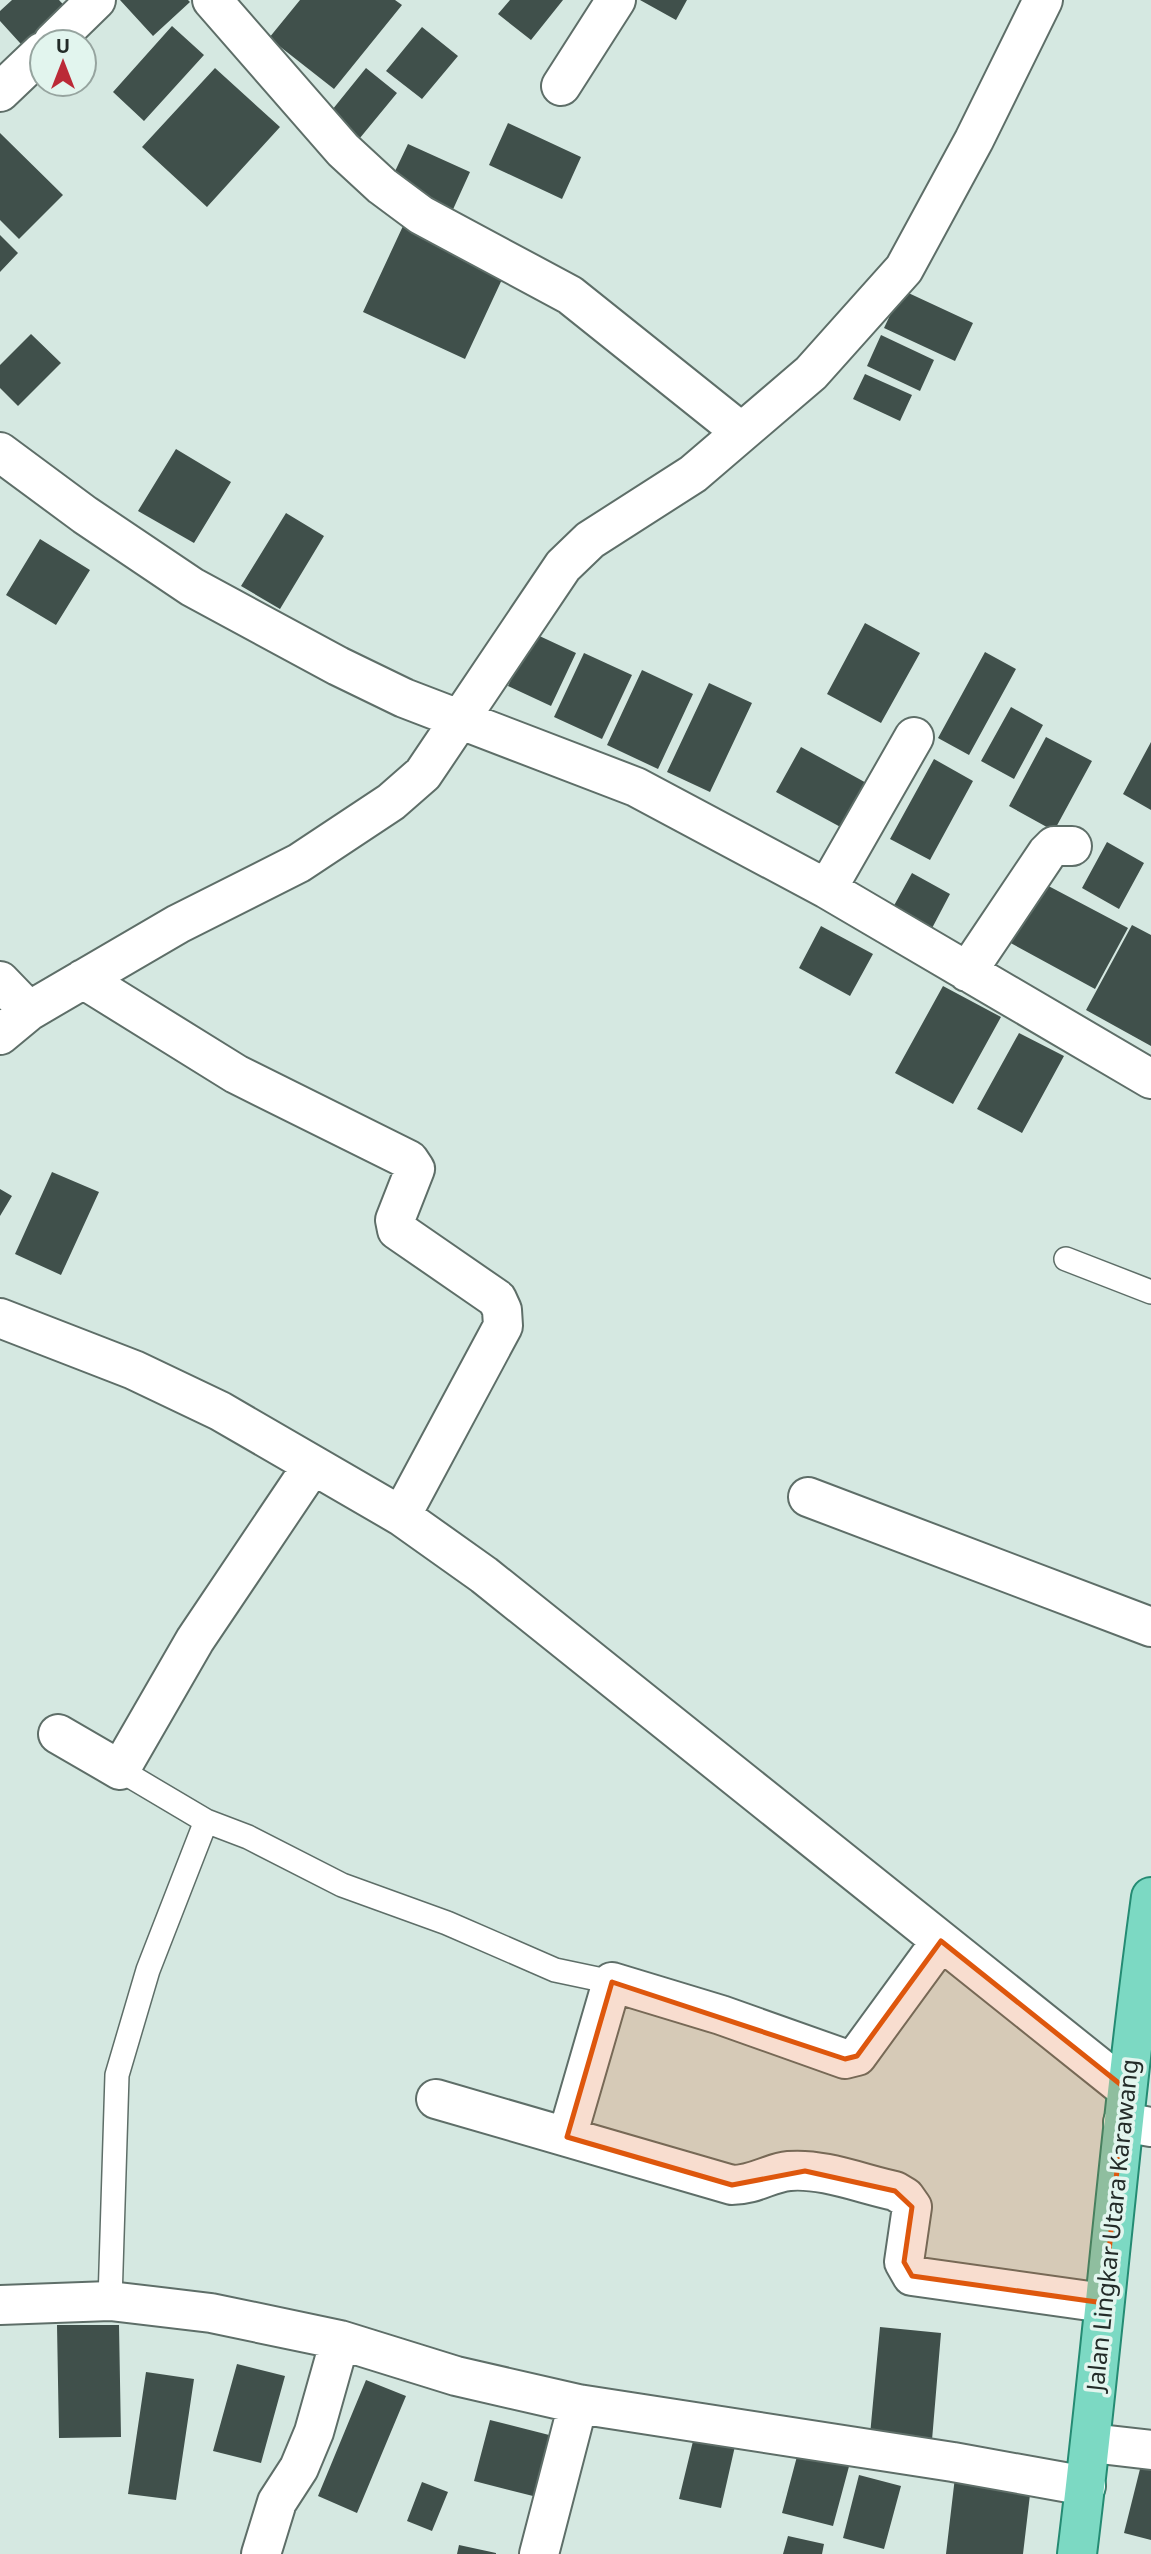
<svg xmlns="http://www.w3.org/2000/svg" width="1151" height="2554" viewBox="0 0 1151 2554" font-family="'Noto Sans',sans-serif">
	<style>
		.building { fill: #40504b }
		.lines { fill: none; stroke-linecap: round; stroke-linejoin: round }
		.lane-casing { stroke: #5e6e68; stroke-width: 26 }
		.street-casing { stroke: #5e6e68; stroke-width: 42 }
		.primary-casing { stroke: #248b73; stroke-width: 42 }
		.lane { stroke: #fff; stroke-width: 23 }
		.street { stroke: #fff; stroke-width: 38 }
		.primary { stroke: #7cd9c3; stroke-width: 38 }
		.marked { fill: #de570d; fill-opacity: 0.2; stroke: #de570d; stroke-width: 5; stroke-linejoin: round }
		.labels { text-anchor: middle; stroke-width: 7; stroke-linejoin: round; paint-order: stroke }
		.street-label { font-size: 24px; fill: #232b28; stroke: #e2f5ee }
	</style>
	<rect width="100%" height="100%" fill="#d5e8e1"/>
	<path class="building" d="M12,0H59L73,15L30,54L0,21V11Z
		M120,0H188L190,2L153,36Z
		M300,0H395L402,5L334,89L269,38Z
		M510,0H563L531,40L498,14Z
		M640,0H687L676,20Z
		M172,26L204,55L144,121L113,92Z
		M422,27L458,56L422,99L386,71Z
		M215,68L280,127L207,207L142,147Z
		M366,68L397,93L355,144L324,120Z
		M508,123L581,157L562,199L489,165Z
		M0,133L63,195L19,239L0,220Z
		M408,144L470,172L450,216L387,188Z
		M403,226L505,273L465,359L363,312Z
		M0,235L18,253L0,272Z
		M902,290L973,323L955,361L884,328Z
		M31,334L61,363L18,406L0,388V365Z
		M881,335L934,360L920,391L867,366Z
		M865,374L912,395L900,421L853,399Z
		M176,449L231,482L194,543L138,511Z
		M286,513L324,536L280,609L241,586Z
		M40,539L90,570L56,625L6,595Z
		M865,623L920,653L881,723L827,694Z
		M533,633L576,653L551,706L508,686Z
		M985,652L1016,669L969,755L938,738Z
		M584,653L632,675L602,739L554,717Z
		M642,670L693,694L658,769L607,745Z
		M709,683L752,703L710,792L667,772Z
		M1011,707L1043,725L1014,779L981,761Z
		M1046,737L1092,761L1054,831L1009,806Z
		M1151,742V810L1123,794Z
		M801,747L870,785L846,830L776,792Z
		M934,759L973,781L930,860L890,839Z
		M1107,842L1144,863L1119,909L1082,888Z
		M912,873L950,894L930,932L891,911Z
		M1039,881L1128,928L1095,989L1007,941Z
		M1132,925L1151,935V1046L1086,1010Z
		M821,926L873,954L850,996L799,968Z
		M943,986L1001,1017L953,1104L895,1073Z
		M1019,1033L1064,1056L1022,1133L977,1109Z
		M52,1172L99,1192L61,1275L15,1254Z
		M0,1189L12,1196L0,1216Z
		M57,2325H119L121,2437L59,2438Z
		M880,2327L941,2333L932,2440L870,2435Z
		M237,2364L285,2376L261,2463L213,2451Z
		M146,2372L194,2379L176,2500L128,2494Z
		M366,2380L406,2396L357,2513L318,2496Z
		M490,2420L557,2437L541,2498L474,2481Z
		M694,2437L735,2446L721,2508L679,2499Z
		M800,2445L851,2459L833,2526L782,2513Z
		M1142,2461L1151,2463V2540L1124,2533Z
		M859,2475L901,2486L884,2549L843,2538Z
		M955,2477L1031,2486L1023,2554H946Z
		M422,2482L448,2492L432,2531L407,2521Z
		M788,2536L824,2544L822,2554H783Z
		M459,2545L496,2553V2554H457Z"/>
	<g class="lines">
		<defs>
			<path id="lane" d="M1066,1259L1151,1292
				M120,1770L206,1821L248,1837L342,1885L447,1923L555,1970L612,1982
				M110,2301L117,2075L148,1970L206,1821"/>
			<path id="street" d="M212,0L343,150L382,186L421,215L570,295L740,431
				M53,42L96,0
				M561,86L616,0
				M0,92L42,52
				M0,452L85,515L192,587L338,666L404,698L636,787L827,889L1151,1079
				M827,889L914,737
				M967,972L1047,853L1054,846H1072
				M83,979L236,1074L409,1160L415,1169L395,1220L397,1230L497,1299L502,1310L503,1326L401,1516
				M0,981L29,1011L0,1035
				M29,1011L178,924L299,863L391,802L423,774L563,566L590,540L693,474L811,373L904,269L974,140L1043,0
				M0,1318L134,1370L220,1411L401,1516L484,1575L1125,2088
				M808,1497L1151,1627
				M58,1734L120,1770L195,1640L312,1466
				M436,2099L732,2185C755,2185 769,2173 789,2171C823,2168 862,2184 895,2191L905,2197L912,2207L904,2262L912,2276L1104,2303
				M1123,2122L1151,2127
				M567,2137L612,1982L721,2015L845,2059L857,2056L941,1941
				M0,2305L110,2301L211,2313L340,2340L456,2376L578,2404L953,2462L1086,2486
				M1091,2443L1151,2450
				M261,2554L277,2502L299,2468L314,2432L340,2340
				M539,2554L578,2404"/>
			<path id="primary" d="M1077,2554C1104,2335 1121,2115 1151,1897"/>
		</defs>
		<use href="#lane" class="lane-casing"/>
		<use href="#street" class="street-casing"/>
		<use href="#primary" class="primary-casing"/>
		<use href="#lane" class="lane"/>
		<use href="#street" class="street"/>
		<use href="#primary" class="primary"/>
	</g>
	<path class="marked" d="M941,1941L1125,2088L1104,2303L912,2276L904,2262L912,2207L895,2191L805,2171L732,2185L567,2137L612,1982L845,2059L857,2056Z"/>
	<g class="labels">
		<g class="street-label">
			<text transform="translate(1113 2225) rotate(-84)" y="8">Jalan Lingkar Utara Karawang</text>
		</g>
	</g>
	<g transform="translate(63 63)"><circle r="33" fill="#e2f5ee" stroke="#96a49f" stroke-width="2"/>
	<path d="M0-5L12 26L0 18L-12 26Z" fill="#bb2a37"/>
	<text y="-10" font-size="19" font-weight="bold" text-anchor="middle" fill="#232b28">U</text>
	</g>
</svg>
